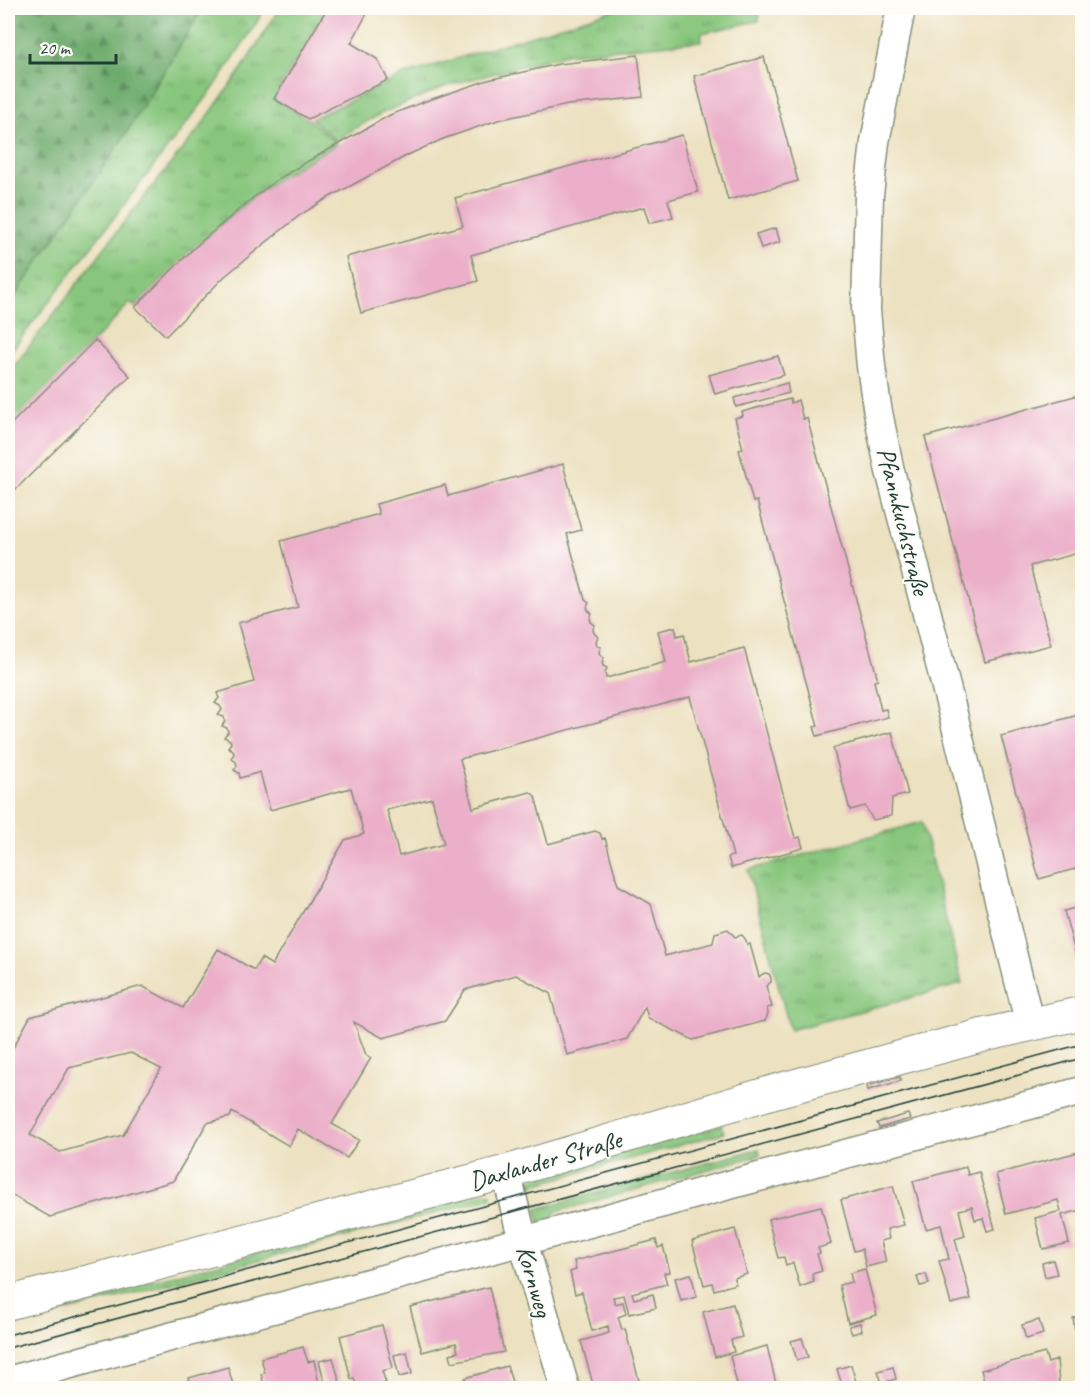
<svg xmlns="http://www.w3.org/2000/svg" width="1090" height="1396" viewBox="0 0 1090 1396" font-family="Caveat,sans-serif">
	<style>
		.grass { fill: url(#grass-tufts); stroke: #538258; stroke-width: 1.5 }
		.forest { fill: url(#forest-firs); stroke: #467450; stroke-width: 1.5 }
		.building { fill: #ebafc9; fill-rule: evenodd }
		.lines { fill: none; stroke-linecap: round; stroke-linejoin: round }
		.minor-casing { stroke: #868f7a; stroke-width: 31 }
		.tertiary-casing { stroke: #868f7a; stroke-width: 35 }
		.minor { stroke: #fff; stroke-width: 28 }
		.tertiary { stroke: #fff; stroke-width: 33 }
		.tram { stroke: #1f3d34; stroke-width: 1.5 }
		.labels { text-anchor: middle; stroke-width: 4.5; stroke-linejoin: round; paint-order: stroke }
		.street-label { font-size: 26px; fill: #1f3d34; stroke: #fdfcf7 }
	</style>
	<defs>
		<pattern id="grass-tufts" width="24" height="20" patternUnits="userSpaceOnUse" patternTransform="scale(1.5)"><rect width="24" height="20" fill="#87c67c"/><path d="M3 7l-1-3M5 7V3M7 7l1-3M15 17l-1-3M17 17v-4M19 17l1-3" fill="none" stroke="#6ea266"/></pattern>
		<pattern id="forest-firs" width="22" height="20" patternUnits="userSpaceOnUse" patternTransform="scale(1.5)"><rect width="22" height="20" fill="#6dab6c"/><path d="M5 1l3.5 6h-7zM16 11l3.5 6h-7z" fill="#598c5a"/></pattern>
	</defs>
	<rect width="100%" height="100%" fill="#fdfcf7"/>
	<filter id="ink" filterUnits="userSpaceOnUse"><feTurbulence type="fractalNoise" baseFrequency=".0167" numOctaves="2"/><feDisplacementMap in="SourceGraphic" scale="12" xChannelSelector="R" yChannelSelector="G"/><feConvolveMatrix kernelMatrix="1 2 1 2 8 2 1 2 1" color-interpolation-filters="sRGB"/></filter>
	<filter id="wash" filterUnits="userSpaceOnUse"><feTurbulence type="fractalNoise" baseFrequency=".008" numOctaves="4" result="noise"/><feDisplacementMap in="SourceGraphic" scale="24" xChannelSelector="R" yChannelSelector="G"/><feGaussianBlur stdDeviation="1.35" result="paint"/><feColorMatrix in="noise" values="0 0 0 0 0 0 0 0 0 0 0 0 0 0 0 0 0 1.4 0 .05"/><feComposite in="paint" operator="in"/></filter>
	<g filter="url(#wash)">
		<rect width="100%" height="100%" fill="#ece1c0"/>
		<path class="grass" d="M203,8H265L255,25L213,89L8,355V306L125,135Z
			M280,8H327L274,99L308,119L337,144C316,156 294,168 274,182C223,218 179,263 135,307L130,303L8,431V374L135,208L199,129L241,70Z
			M619,8H759V21L702,33L701,41L566,54L447,86L382,113L335,140L312,119L401,76Z
			M922,822L962,984L790,1030L748,870Z
			M722,1125L724,1133L530,1186V1181L545,1173Z
			M759,1149L760,1155L555,1212L552,1221L539,1224L536,1209Z
			M487,1192L491,1194V1198L8,1327V1319Z"/>
		<path class="forest" d="M8,8H203L125,135L8,306Z"/>
		<g id="blocks">
			<path class="building" d="M327,8H370L351,43L377,59L388,80L308,119L274,99Z
				M638,55L643,97L568,105L498,120L443,139L410,154L326,199L300,215L247,258L224,277L166,336L135,307L194,248L249,201L275,181L303,164L390,115L426,101L488,80L559,64Z
				M764,57L798,181L728,200L694,76Z
				M682,135L698,192L668,200L673,217L649,223L644,207L471,255L478,281L361,313L346,257L463,226L455,198Z
				M776,228L780,242L761,248L756,234Z
				M95,340L130,376L8,497V427Z
				M778,356L784,375L715,394L709,375Z
				M787,383L789,393L736,407L734,398Z
				M1082,394V552L1030,566L1051,645L985,662L925,437Z
				M790,399L791,403L798,400L803,419L807,418L878,680L874,681L881,710L886,709L888,717L817,736L814,727L818,726L757,501L753,502L739,450L743,449L735,418L743,416L742,412Z
				M563,464L581,530L567,534L585,600L589,603L587,607L588,610L592,614L590,618L591,622L595,625L593,629L594,633L598,637L596,641L597,646L601,647L599,652L600,655L604,658L602,662L603,666L607,668L605,673L606,678L666,662L658,631L675,627L677,636L684,634L691,662L744,648L795,838L800,837L803,848L731,868L728,857L733,856L690,697L460,759L473,808L530,792L535,796L548,844L595,831L600,833L602,839L605,838L618,885L651,904L665,956L713,943L715,933L728,929L735,937L742,935L746,940L747,945L750,944L759,977L761,975L765,973L769,974L771,978V982L766,986L772,1007L767,1008L768,1014L765,1021L693,1040L648,1018L645,1007L627,1039L567,1055L550,993L516,975L465,990L445,1021L383,1038L354,1022L366,1055L371,1058L332,1124L359,1140L347,1158L298,1129L289,1146L232,1112L230,1117L207,1123L173,1181L50,1217L8,1193V1057L30,1017L142,986L183,1008L218,949L254,970L261,958L272,965L345,840L364,834L351,788L270,810L260,772L240,778L239,773L234,770L237,766L236,762L231,758L234,754L233,750L228,747L231,743L230,740L224,737L228,732L227,728L222,726L225,721L224,717L218,715L222,710L220,706L215,703L219,698L217,693L254,682L238,623L298,607L281,541L379,514L376,504L445,485L448,496ZM432,798L444,844L399,856L387,810ZM131,1053L161,1069L123,1135L60,1152L30,1135L69,1068Z
				M1082,714V867L1039,879L1001,736Z
				M892,732L908,794L892,798L891,816L873,820L865,806L850,810L833,748Z
				M1082,906V978L1064,911Z
				M900,1077L901,1081L868,1090L867,1086Z
				M908,1114L910,1119L879,1128L877,1123Z
				M1082,1151V1210L1062,1215L1069,1243L1043,1249L1035,1218L1061,1211L1058,1200L1006,1214L996,1174Z
				M966,1167L968,1175L979,1172L995,1229L987,1231L983,1218L975,1220L972,1207L959,1210L965,1236L955,1239L971,1299L951,1304L939,1261L949,1259L941,1225L926,1229L913,1181Z
				M893,1186L904,1225L887,1229L889,1239L881,1241L886,1262L866,1267L862,1249L854,1251L841,1200Z
				M821,1206L831,1244L818,1248L820,1253L817,1254L822,1271L812,1274L814,1282L800,1287L793,1263L786,1265L784,1257L778,1258L768,1219Z
				M735,1229L747,1274L734,1278L736,1284L714,1290L712,1283L704,1285L692,1241Z
				M656,1240L658,1248L663,1246L670,1272L664,1273L667,1284L632,1293L634,1299L653,1294L656,1308L629,1314L624,1295L613,1297L615,1304L623,1302L626,1314L618,1317L622,1330L625,1329L641,1388H594L581,1341L609,1333L608,1326L592,1331L582,1292L575,1294L570,1272L576,1270L574,1261Z
				M1053,1260L1057,1274L1045,1277L1042,1263Z
				M865,1269L877,1315L848,1323L839,1285L852,1282L850,1273Z
				M691,1274L697,1297L681,1301L675,1278Z
				M926,1274L929,1284L920,1286L917,1277Z
				M489,1287L504,1352L452,1362L450,1354L458,1352L456,1343L422,1352L410,1307Z
				M733,1304L742,1337L731,1340L734,1352L715,1357L703,1312Z
				M1082,1316V1327L1075,1329L1073,1318Z
				M1039,1320L1043,1334L1026,1339L1022,1325Z
				M860,1323L862,1331L852,1334L849,1326Z
				M382,1325L393,1368L382,1371L386,1383L365,1388H357L354,1378L351,1379L340,1336Z
				M802,1338L808,1357L797,1360L791,1341Z
				M767,1346L777,1388H738L730,1356Z
				M303,1347L308,1362L314,1360L319,1383L310,1385V1388H265L261,1374L265,1373L261,1358Z
				M407,1352L412,1374L399,1377L394,1355Z
				M1045,1353L1048,1363L1057,1360L1059,1384L1054,1385L1055,1388H980L979,1386L985,1385L981,1370Z
				M333,1358L340,1383L326,1387L319,1361Z
				M851,1365L858,1388H843L837,1369Z
				M507,1366L514,1388H468L465,1378Z
				M228,1367L234,1388H192L189,1378Z
				M893,1367L896,1379L882,1383L878,1371Z"/>
		</g>
	</g>
	<g filter="url(#ink)">
		<use href="#blocks" fill-opacity="0" stroke="#868f7a" stroke-width="1.5"/>
		<g class="lines">
			<defs>
				<path id="minor" d="M901,8L875,142L869,195L866,310L871,366L877,407L889,467L953,714L1030,1025
					M506,1172L523,1241L565,1388
					M8,1381L740,1182L1082,1091"/>
				<path id="tertiary" d="M8,1303L506,1172L776,1091L984,1035L1082,1013"/>
			</defs>
			<use href="#minor" class="minor-casing"/>
			<use href="#tertiary" class="tertiary-casing"/>
			<use href="#minor" class="minor"/>
			<use href="#tertiary" class="tertiary"/>
			<path class="tram" d="M8,1335L1082,1044
				M8,1348L1082,1058"/>
		</g>
	</g>
	<g class="labels">
		<g class="street-label">
			<text transform="translate(904 521) rotate(76)" y="9">Pfannkuchstraße</text>
			<text transform="translate(545 1160) rotate(-16)" y="9">Daxlander Straße</text>
			<text transform="translate(535 1281) rotate(74)" y="9">Kornweg</text>
		</g>
	</g>
	<rect width="1090" height="1396" fill="none" stroke="#fdfcf7" stroke-width="30"/>
	<path d="M30 54v9h86v-9" fill="none" stroke="#1f3d34" stroke-width="3"/>
	<text x="39" y="54" font-size="18" fill="#1f3d34" stroke="#fdfcf7" stroke-width="4.5" paint-order="stroke">20 m</text>
</svg>
